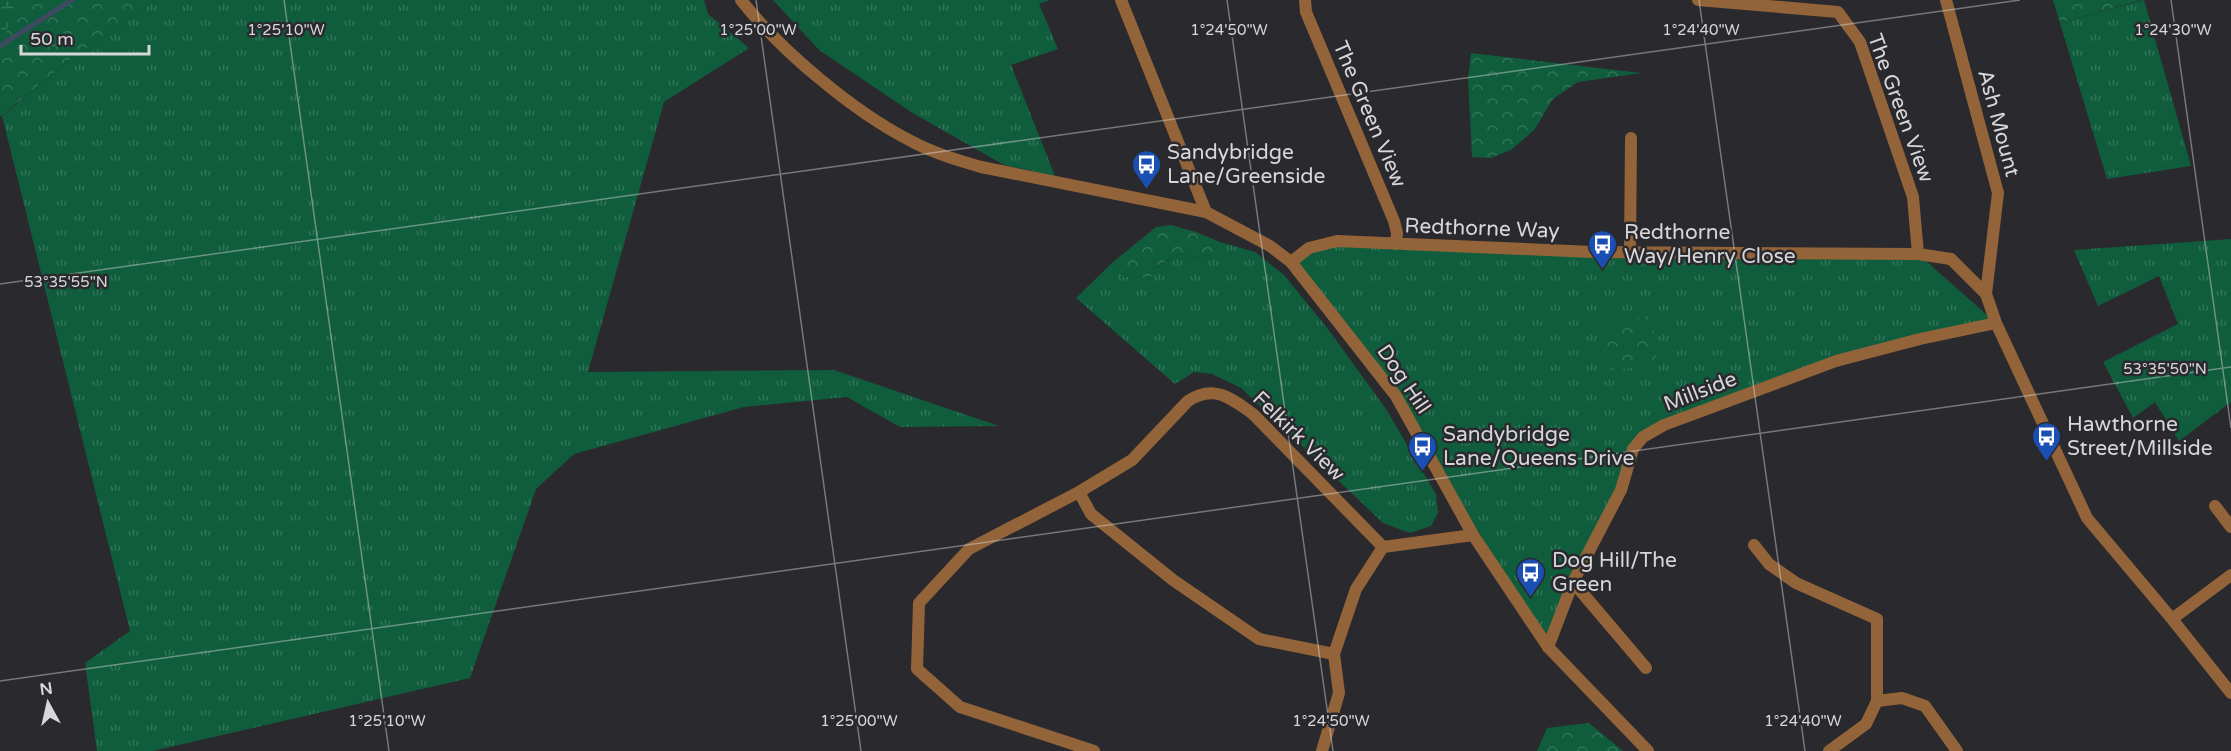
<svg xmlns="http://www.w3.org/2000/svg" width="2231" height="751" viewBox="0 0 2231 751" font-family="'Varela Round',sans-serif">
	<style>
		.grass { fill: url(#grass-tufts) }
		.forest { fill: url(#forest-crowns) }
		.wetland { fill: url(#wetland-marsh) }
		.lines { fill: none; stroke-linecap: round; stroke-linejoin: round }
		.stream { stroke: #404962; stroke-width: 5 }
		.minor { stroke: #936439; stroke-width: 12 }
		.tertiary { stroke: #936439; stroke-width: 12 }
		.ticks { fill: none; stroke: #d7d6d9; stroke-width: 1.5; stroke-opacity: 0.45 }
		.labels { text-anchor: middle; stroke-width: 5; stroke-linejoin: round; paint-order: stroke }
		.street-label { font-size: 21px; fill: #d7d6d9; stroke: #2a292d }
		.poi-label { font-size: 21px; fill: #d7d6d9; stroke: #2a292d; text-anchor: start }
		.ticks-label { font-size: 15px; text-anchor: middle; fill: #d7d6d9; stroke: #2a292d; stroke-width: 5; stroke-linejoin: round; paint-order: stroke }
	</style>
	<defs>
		<pattern id="grass-tufts" width="24" height="20" patternUnits="userSpaceOnUse" patternTransform="scale(1.5)"><rect width="24" height="20" fill="#0f5d3c"/><path d="M3 7l-1-3M5 7V3M7 7l1-3M15 17l-1-3M17 17v-4M19 17l1-3" fill="none" stroke="#317458"/></pattern>
		<pattern id="forest-crowns" width="20" height="18" patternUnits="userSpaceOnUse" patternTransform="scale(1.5)"><rect width="20" height="18" fill="#0f5d3c"/><path d="M2 6a3 3 0 1 1 6 0M12 15a3 3 0 1 1 6 0" fill="none" stroke="#317458"/></pattern>
		<pattern id="wetland-marsh" width="20" height="14" patternUnits="userSpaceOnUse" patternTransform="scale(1.5)"><rect width="20" height="14" fill="#0f5d3c"/><path d="M1 5h8M5 5V1M11 12h8M15 12V8" fill="none" stroke="#317458"/></pattern>
	</defs>
	<rect width="100%" height="100%" fill="#2a292d"/>
	<path class="grass" d="M156,0H704L708,14L749,48L664,102L588,372L834,370L999,426L900,427L847,397L744,407L574,454L536,489L470,678L153,751H97L85,663L130,631L2,116L68,61Z
		M773,0H1050L1039,4L1058,49L1011,65L1055,176L1004,165L911,112L819,50Z
		M2144,0L2191,166L2107,179L2060,23Z
		M2231,239V402L2179,441L2155,402L2133,418L2103,362L2178,324L2159,276L2098,306L2074,250Z
		M1220,242L1255,252L1284,275L1328,329L1386,409L1436,494L1438,513L1431,526L1410,533L1383,523L1241,388L1212,374L1194,372L1175,384L1076,298L1113,262L1119,276L1140,278L1177,254L1197,257L1211,255Z
		M1325,243L1918,254L1996,323L1836,361L1643,437L1548,647L1396,396L1291,262Z"/>
	<path class="forest" d="M0,0H156L68,61L0,117Z
		M2053,0H2142L2060,23Z
		M1471,53L1641,73L1578,82L1553,99L1534,130L1511,150L1491,158L1472,157L1468,79Z
		M1171,225L1196,232L1220,242L1211,255L1197,257L1177,254L1156,267L1153,276L1140,278L1119,276L1113,262L1156,227Z
		M1652,316L1657,366L1607,370L1602,321Z
		M1589,723L1623,751H1537L1547,728Z"/>
	<path class="wetland" d="M0,0H24L12,13L0,52Z"/>
	<g class="lines">
		<path class="stream" d="M0,46L72,0"/>
		<path class="minor" d="M1121,0L1206,212
			M1305,0L1306,12L1394,221L1397,233L1396,244
			M1698,0L1838,12L1860,42L1913,197L1918,254
			M1946,0L1998,193L1986,294
			M1630,251L1631,138
			M1291,262L1309,248L1337,241L1593,252L1918,254L1951,259L1986,294L1996,323L2087,518L2172,619L2231,693
			M1079,492L1091,514L1173,580L1259,639L1334,654
			M2215,506L2231,527
			M1754,545L1769,564L1796,583L1877,619V701L1866,724L1829,751
			M1573,582L1646,668
			M2172,619L2231,575
			M1548,647L1573,582L1621,490L1633,449L1643,437L1664,425L1836,361L1920,339L1996,323
			M1877,701L1902,698L1925,706L1957,751
			M1094,751L960,707L917,669L919,603L969,549L1079,492L1132,460L1188,401C1214,384 1231,398 1253,414L1383,547L1473,535
			M1322,751L1339,693L1334,654L1356,589L1383,547"/>
		<path class="tertiary" d="M741,0C781,51 854,112 911,141C933,153 957,160 981,167L1206,212L1270,246L1291,262L1396,396L1473,535L1548,647L1648,751"/>
	</g>
	<path class="ticks" d="M284,0L389,751M756,0L861,751M1227,0L1333,751M1699,0L1805,751M2171,0L2231,428M0,284L2020,0M0,681L2231,367"/>
	<defs>
		<symbol id="bus-pin" viewBox="-11 -11 22 30"><path d="M0 17L-7.5 6A9.5 9.5 0 1 1 7.5 6Z" fill="#1a4fb4" stroke="#2a292d"/><path d="M-5-6H5V4H4V6H2V4H-2V6H-4V4H-5ZM-3.5-4V0h7V-4ZM-3.5 1.2v1.5H-2V1.2ZM2 1.2v1.5H3.5V1.2Z" fill="#fff"/></symbol>
	</defs>
	<g fill-rule="evenodd">
		<use href="#bus-pin" x="1130" y="148" width="33" height="45"/>
		<use href="#bus-pin" x="1586" y="228" width="33" height="45"/>
		<use href="#bus-pin" x="2030" y="420" width="33" height="45"/>
		<use href="#bus-pin" x="1406" y="430" width="33" height="45"/>
		<use href="#bus-pin" x="1514" y="556" width="33" height="45"/>
	</g>
	<g class="labels">
		<g class="street-label">
			<text transform="translate(1901 108) rotate(70)" y="7">The Green View</text>
			<text transform="translate(1370 114) rotate(67)" y="7">The Green View</text>
			<text transform="translate(1999 123) rotate(75)" y="7">Ash Mount</text>
			<text transform="translate(1482 228) rotate(2)" y="7">Redthorne Way</text>
			<text transform="translate(1404 379) rotate(56)" y="7">Dog Hill</text>
			<text transform="translate(1700 391) rotate(-21)" y="7">Millside</text>
			<text transform="translate(1299 436) rotate(44)" y="7">Felkirk View</text>
		</g>
		<g class="poi-label">
			<text x="1167" y="159">Sandybridge<tspan x="1167" dy="24">Lane/Greenside</tspan></text>
			<text x="1624" y="239">Redthorne<tspan x="1624" dy="24">Way/Henry Close</tspan></text>
			<text x="2067" y="431">Hawthorne<tspan x="2067" dy="24">Street/Millside</tspan></text>
			<text x="1443" y="441">Sandybridge<tspan x="1443" dy="24">Lane/Queens Drive</tspan></text>
			<text x="1552" y="567">Dog Hill/The<tspan x="1552" dy="24">Green</tspan></text>
		</g>
	</g>
	<g class="ticks-label">
		<text x="286" y="35">1°25'10"W</text>
		<text x="758" y="35">1°25'00"W</text>
		<text x="1229" y="35">1°24'50"W</text>
		<text x="1701" y="35">1°24'40"W</text>
		<text x="2173" y="35">1°24'30"W</text>
		<text x="66" y="287">53°35'55"N</text>
		<text x="2165" y="374">53°35'50"N</text>
		<text x="387" y="726">1°25'10"W</text>
		<text x="859" y="726">1°25'00"W</text>
		<text x="1331" y="726">1°24'50"W</text>
		<text x="1803" y="726">1°24'40"W</text>
	</g>
	<g transform="translate(48 703) rotate(352)" stroke="#2a292d" stroke-width="4.5" paint-order="stroke">
	<path d="M0-4.5L10 22L0 15L-10 22Z" fill="#d7d6d9"/>
	<text y="-9" font-size="16" font-weight="bold" text-anchor="middle" fill="#d7d6d9">N</text>
	</g>
	<path d="M21 45v9h128v-9" fill="none" stroke="#d7d6d9" stroke-width="3"/>
	<text x="30" y="45" font-size="18" fill="#d7d6d9" stroke="#2a292d" stroke-width="4.5" paint-order="stroke">50 m</text>
</svg>
